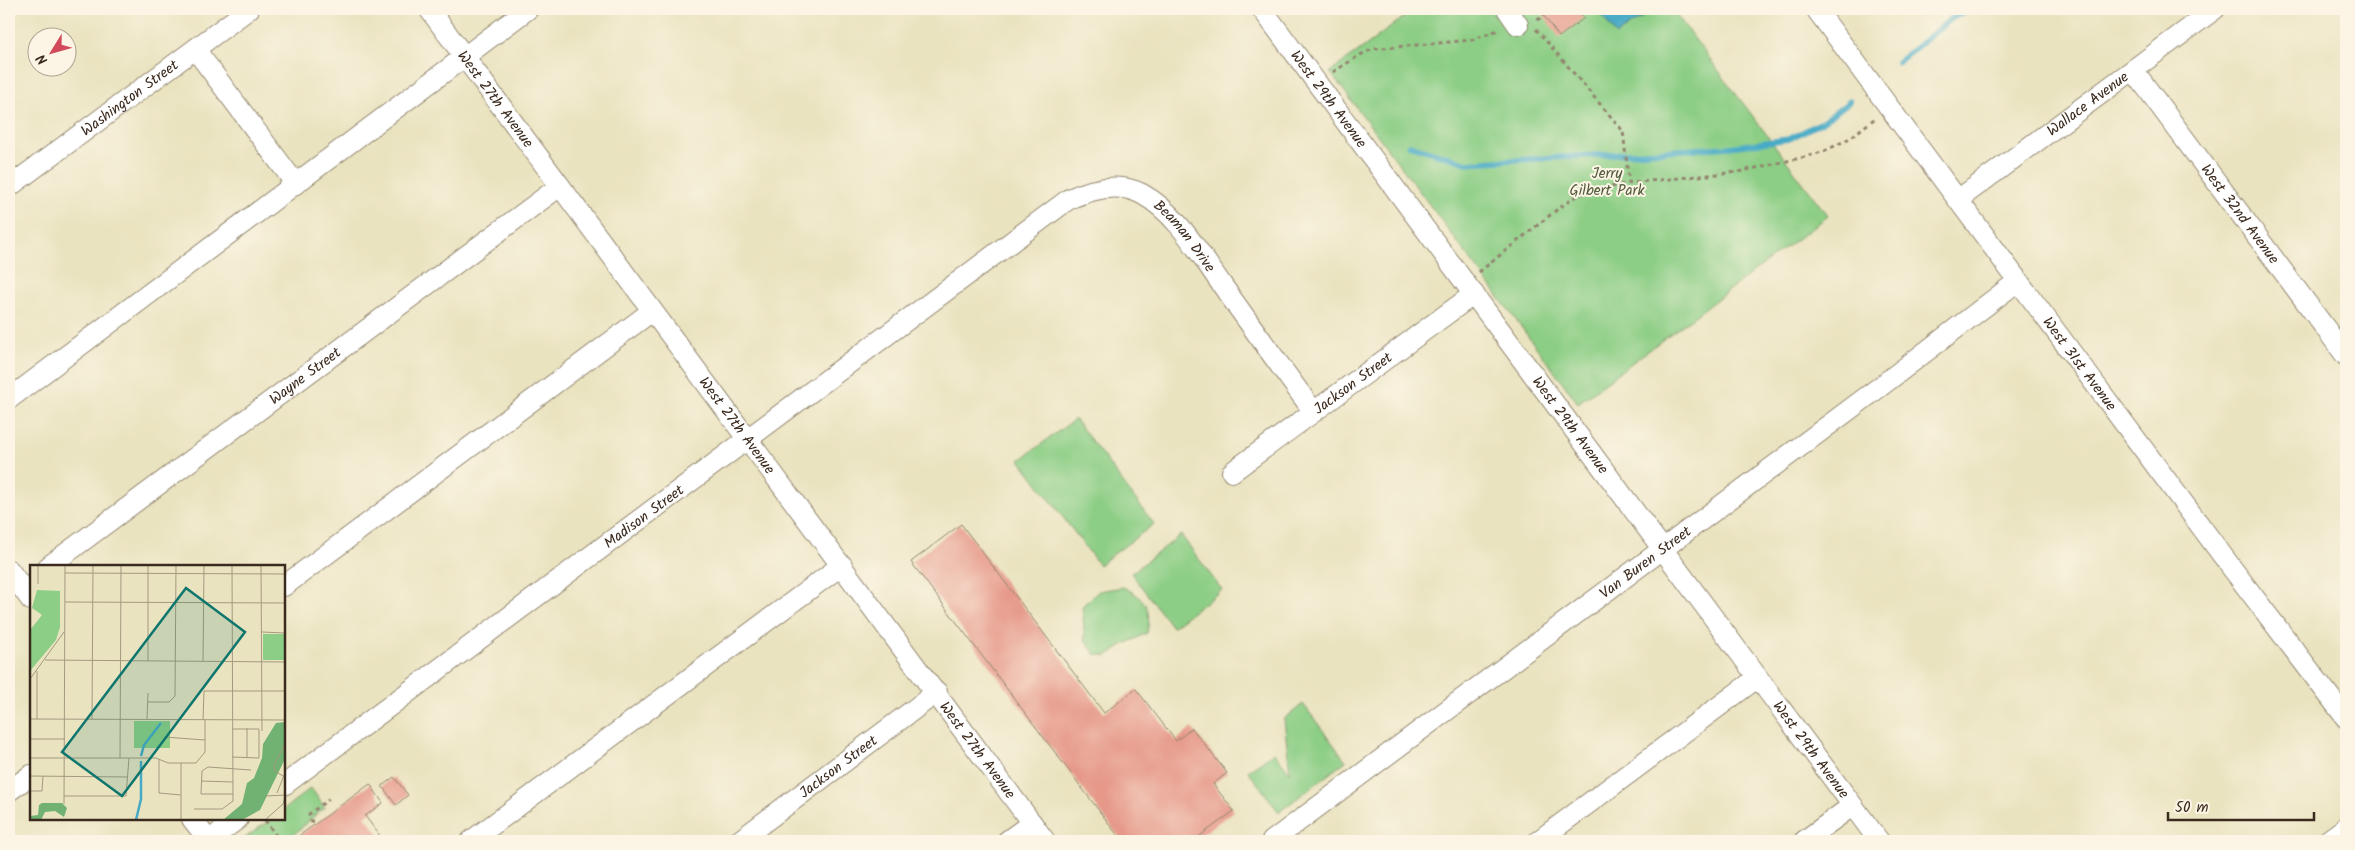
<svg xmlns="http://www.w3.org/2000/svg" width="2355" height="850" viewBox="0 0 2355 850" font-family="Kalam,sans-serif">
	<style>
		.green { fill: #8cce85; stroke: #647c52 }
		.water { fill: #46aac6; stroke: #406a72 }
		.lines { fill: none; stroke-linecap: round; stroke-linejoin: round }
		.stream { stroke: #46aac6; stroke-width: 5.5 }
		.building { fill: #e69989 }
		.minor-casing { stroke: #92866f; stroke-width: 22 }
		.path { stroke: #92866f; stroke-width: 3; stroke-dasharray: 4 4; stroke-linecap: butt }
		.minor { stroke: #fff; stroke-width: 20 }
		.labels { text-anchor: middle; stroke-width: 4; stroke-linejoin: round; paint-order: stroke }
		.street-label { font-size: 15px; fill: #3b2a1e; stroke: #fcf5e5 }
		.park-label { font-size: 15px; fill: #535b3d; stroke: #fcf5e5 }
		.inset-river { fill: none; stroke: #46aac6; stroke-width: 2.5 }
		.inset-road { fill: none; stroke: #a4997f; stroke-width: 1 }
		.view { fill: #0f766e; fill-opacity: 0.15; stroke: #0f766e; stroke-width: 2.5 }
		.inset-edge { fill: none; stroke: #3b2a1e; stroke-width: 2.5 }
	</style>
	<rect width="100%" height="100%" fill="#fcf5e5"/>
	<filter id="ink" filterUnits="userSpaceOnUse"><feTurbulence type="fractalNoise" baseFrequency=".02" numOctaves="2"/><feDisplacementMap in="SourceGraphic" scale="10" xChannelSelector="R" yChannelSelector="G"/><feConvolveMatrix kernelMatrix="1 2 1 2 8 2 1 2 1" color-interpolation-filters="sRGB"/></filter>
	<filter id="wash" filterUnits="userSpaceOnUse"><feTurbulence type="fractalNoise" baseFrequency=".0096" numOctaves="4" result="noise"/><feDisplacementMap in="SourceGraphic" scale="20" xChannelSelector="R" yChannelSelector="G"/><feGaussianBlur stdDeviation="1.12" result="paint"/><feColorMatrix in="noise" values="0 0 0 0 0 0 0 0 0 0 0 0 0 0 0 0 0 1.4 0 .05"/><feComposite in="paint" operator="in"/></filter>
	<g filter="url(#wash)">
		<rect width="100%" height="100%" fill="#eae3c0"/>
		<path class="green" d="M1415,9H1672L1828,216L1578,403L1330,72Z
			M1075,419L1154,524L1099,565L1020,460Z
			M1181,535L1222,590L1172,627L1131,573Z
			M1123,587C1146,598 1152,608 1147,633L1121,646L1107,656L1095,654L1085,640L1082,606L1099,591Z
			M1303,704L1346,761L1279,812L1248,771L1274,752L1290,773L1284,719Z
			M311,788L325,808C312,815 294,839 281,841C269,844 253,841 241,841L271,819H284V809Z"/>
		<path class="water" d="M1597,9H1639L1644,16L1616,35Z"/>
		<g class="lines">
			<path class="stream" d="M1898,62L1951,19L1969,9
				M1409,145L1467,163L1729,147L1789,139L1824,121L1850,101"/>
		</g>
		<g id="blocks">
			<path class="building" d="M1539,9H1577L1584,18L1559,37Z
				M961,524L1104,713L1136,689L1176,741L1192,728L1227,773L1213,784L1234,811L1193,841H1122L911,562Z
				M394,777L408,795L396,805L382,786Z
				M370,784L383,803L365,816L384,841H292Z"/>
		</g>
	</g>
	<g filter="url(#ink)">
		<use href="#blocks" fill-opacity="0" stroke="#92866f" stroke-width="1"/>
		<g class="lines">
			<defs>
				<g id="minor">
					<path id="s1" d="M429,9L1045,841"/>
					<path id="s2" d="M1262,9L1879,841"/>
					<path d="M1507,9L1518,25"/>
					<path id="s3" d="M1816,9L2231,567L2346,718"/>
					<path d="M195,49L295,183"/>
					<path id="s4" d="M2134,71L2346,356"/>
					<path id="s5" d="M9,187L249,9"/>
					<path id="s6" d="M1959,199L2215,9"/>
					<path d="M9,399L528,9"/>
					<path id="s7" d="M1232,472L1474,294"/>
					<path id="s8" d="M49,566L560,186"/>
					<path d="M9,570L31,600"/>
					<path d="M284,586L652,311"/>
					<path id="s9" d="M284,785L1069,199C1091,189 1118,181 1142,194C1177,213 1199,253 1222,285C1252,327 1283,370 1314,412"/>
					<path d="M9,791L31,775"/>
					<path d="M192,819L209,841"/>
					<path d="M208,841L238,819"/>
					<path d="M471,841L842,565"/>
					<path id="s10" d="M739,841L937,692"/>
					<path d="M1007,841L1032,823"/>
					<path id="s11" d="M1272,841L1881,386L2018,281"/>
					<path d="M1538,841L1757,678"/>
					<path d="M1804,841L1852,806"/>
					<path d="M2327,841L2346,827"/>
				</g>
			</defs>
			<use href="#minor" class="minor-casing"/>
			<path class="path" d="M1537,20L1544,16
				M1536,29L1623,131L1629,183
				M1333,72L1360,55L1373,49L1472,40L1498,30
				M1479,272L1559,208L1580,194L1629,183L1738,172L1805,157L1825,151L1850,138L1874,119
				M265,820L280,841
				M312,823L309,814L329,799"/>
			<use href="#minor" class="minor"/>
		</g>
	</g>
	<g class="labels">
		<g class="street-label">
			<text dy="5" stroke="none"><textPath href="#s5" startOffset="150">Washington Street</textPath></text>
			<text dy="5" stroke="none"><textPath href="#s2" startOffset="112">West 29th Avenue</textPath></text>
			<text dy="5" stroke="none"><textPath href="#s1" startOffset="112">West 27th Avenue</textPath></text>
			<text dy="5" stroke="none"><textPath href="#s6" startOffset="160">Wallace Avenue</textPath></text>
			<text dy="5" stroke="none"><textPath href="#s4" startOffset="178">West 32nd Avenue</textPath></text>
			<text dy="5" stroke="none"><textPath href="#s9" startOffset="1116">Beaman Drive</textPath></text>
			<text dy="5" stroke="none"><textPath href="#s3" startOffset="442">West 31st Avenue</textPath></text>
			<text dy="5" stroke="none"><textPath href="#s8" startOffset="319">Wayne Street</textPath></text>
			<text dy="5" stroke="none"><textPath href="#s7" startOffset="150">Jackson Street</textPath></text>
			<text dy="5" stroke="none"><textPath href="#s1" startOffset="518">West 27th Avenue</textPath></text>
			<text dy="5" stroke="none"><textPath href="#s2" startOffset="518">West 29th Avenue</textPath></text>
			<text dy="5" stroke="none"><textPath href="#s9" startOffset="449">Madison Street</textPath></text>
			<text dy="5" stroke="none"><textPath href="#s11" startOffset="466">Van Buren Street</textPath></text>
			<text dy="5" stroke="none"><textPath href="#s1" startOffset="922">West 27th Avenue</textPath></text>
			<text dy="5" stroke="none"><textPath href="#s2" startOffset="922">West 29th Avenue</textPath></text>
			<text dy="5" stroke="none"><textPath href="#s10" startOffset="124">Jackson Street</textPath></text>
		</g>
		<g class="park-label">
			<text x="1607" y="178">Jerry<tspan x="1607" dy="17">Gilbert Park</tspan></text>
		</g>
	</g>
	<g transform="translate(30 565)">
		<rect width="255" height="255" fill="#eae3c0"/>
		<path d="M7,25L30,26V62L26,75L0,106V65L12,50L2,43ZM233,69H255V95H233ZM104,156H140V183H104Z" fill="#8cce85"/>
		<path d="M255,157V194L230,245L212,255H193L212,239L217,218L224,213L232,193L233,179L246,158ZM12,238H32L37,243L34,252L25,246L15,247L11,255H0V251L8,250L9,240Z" fill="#71b172"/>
		<path class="inset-river" d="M111,191L114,180L131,158M106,255L111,234V196"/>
		<path class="inset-road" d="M8,0V19M231,0L232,166M35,8L255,9M35,37L255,38M232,67L255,68M15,95L255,97M118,96V0M173,96L174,0M0,114L34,67M118,137H139L145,131L146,0M0,154L255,155M7,154V106M62,154L63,0M117,154L118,128M173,155L174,126H255M202,164H229V193L202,192M134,172L175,175M0,174H35M217,192V163M0,193H126L138,198H166L175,187V155M90,193L91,0M129,194V228L151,230M0,211L98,212M253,211L245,206L244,200L255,179M171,216L203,217M0,226H12L13,211M247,228L255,208M203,229H171L172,206L178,202L221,205M34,231H96L99,193M236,231L255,230M34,239L35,0M164,244H192L203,236L202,0M151,254V198M235,255L253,239L255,232"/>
		<path class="view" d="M156,23L215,67L92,231L32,187Z"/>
		<rect width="255" height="255" class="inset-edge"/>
	</g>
	<rect width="2355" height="850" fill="none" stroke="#fcf5e5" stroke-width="30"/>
	<g transform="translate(52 52) rotate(233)"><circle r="24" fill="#fcf5e5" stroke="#afa495"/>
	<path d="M0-4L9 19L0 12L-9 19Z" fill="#d1495b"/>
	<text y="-8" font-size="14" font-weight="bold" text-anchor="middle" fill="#3b2a1e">N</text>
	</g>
	<path d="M2168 812v8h146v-8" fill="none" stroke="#3b2a1e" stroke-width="2.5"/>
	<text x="2175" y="812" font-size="15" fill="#3b2a1e" stroke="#fcf5e5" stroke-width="4" paint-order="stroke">50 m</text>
</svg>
